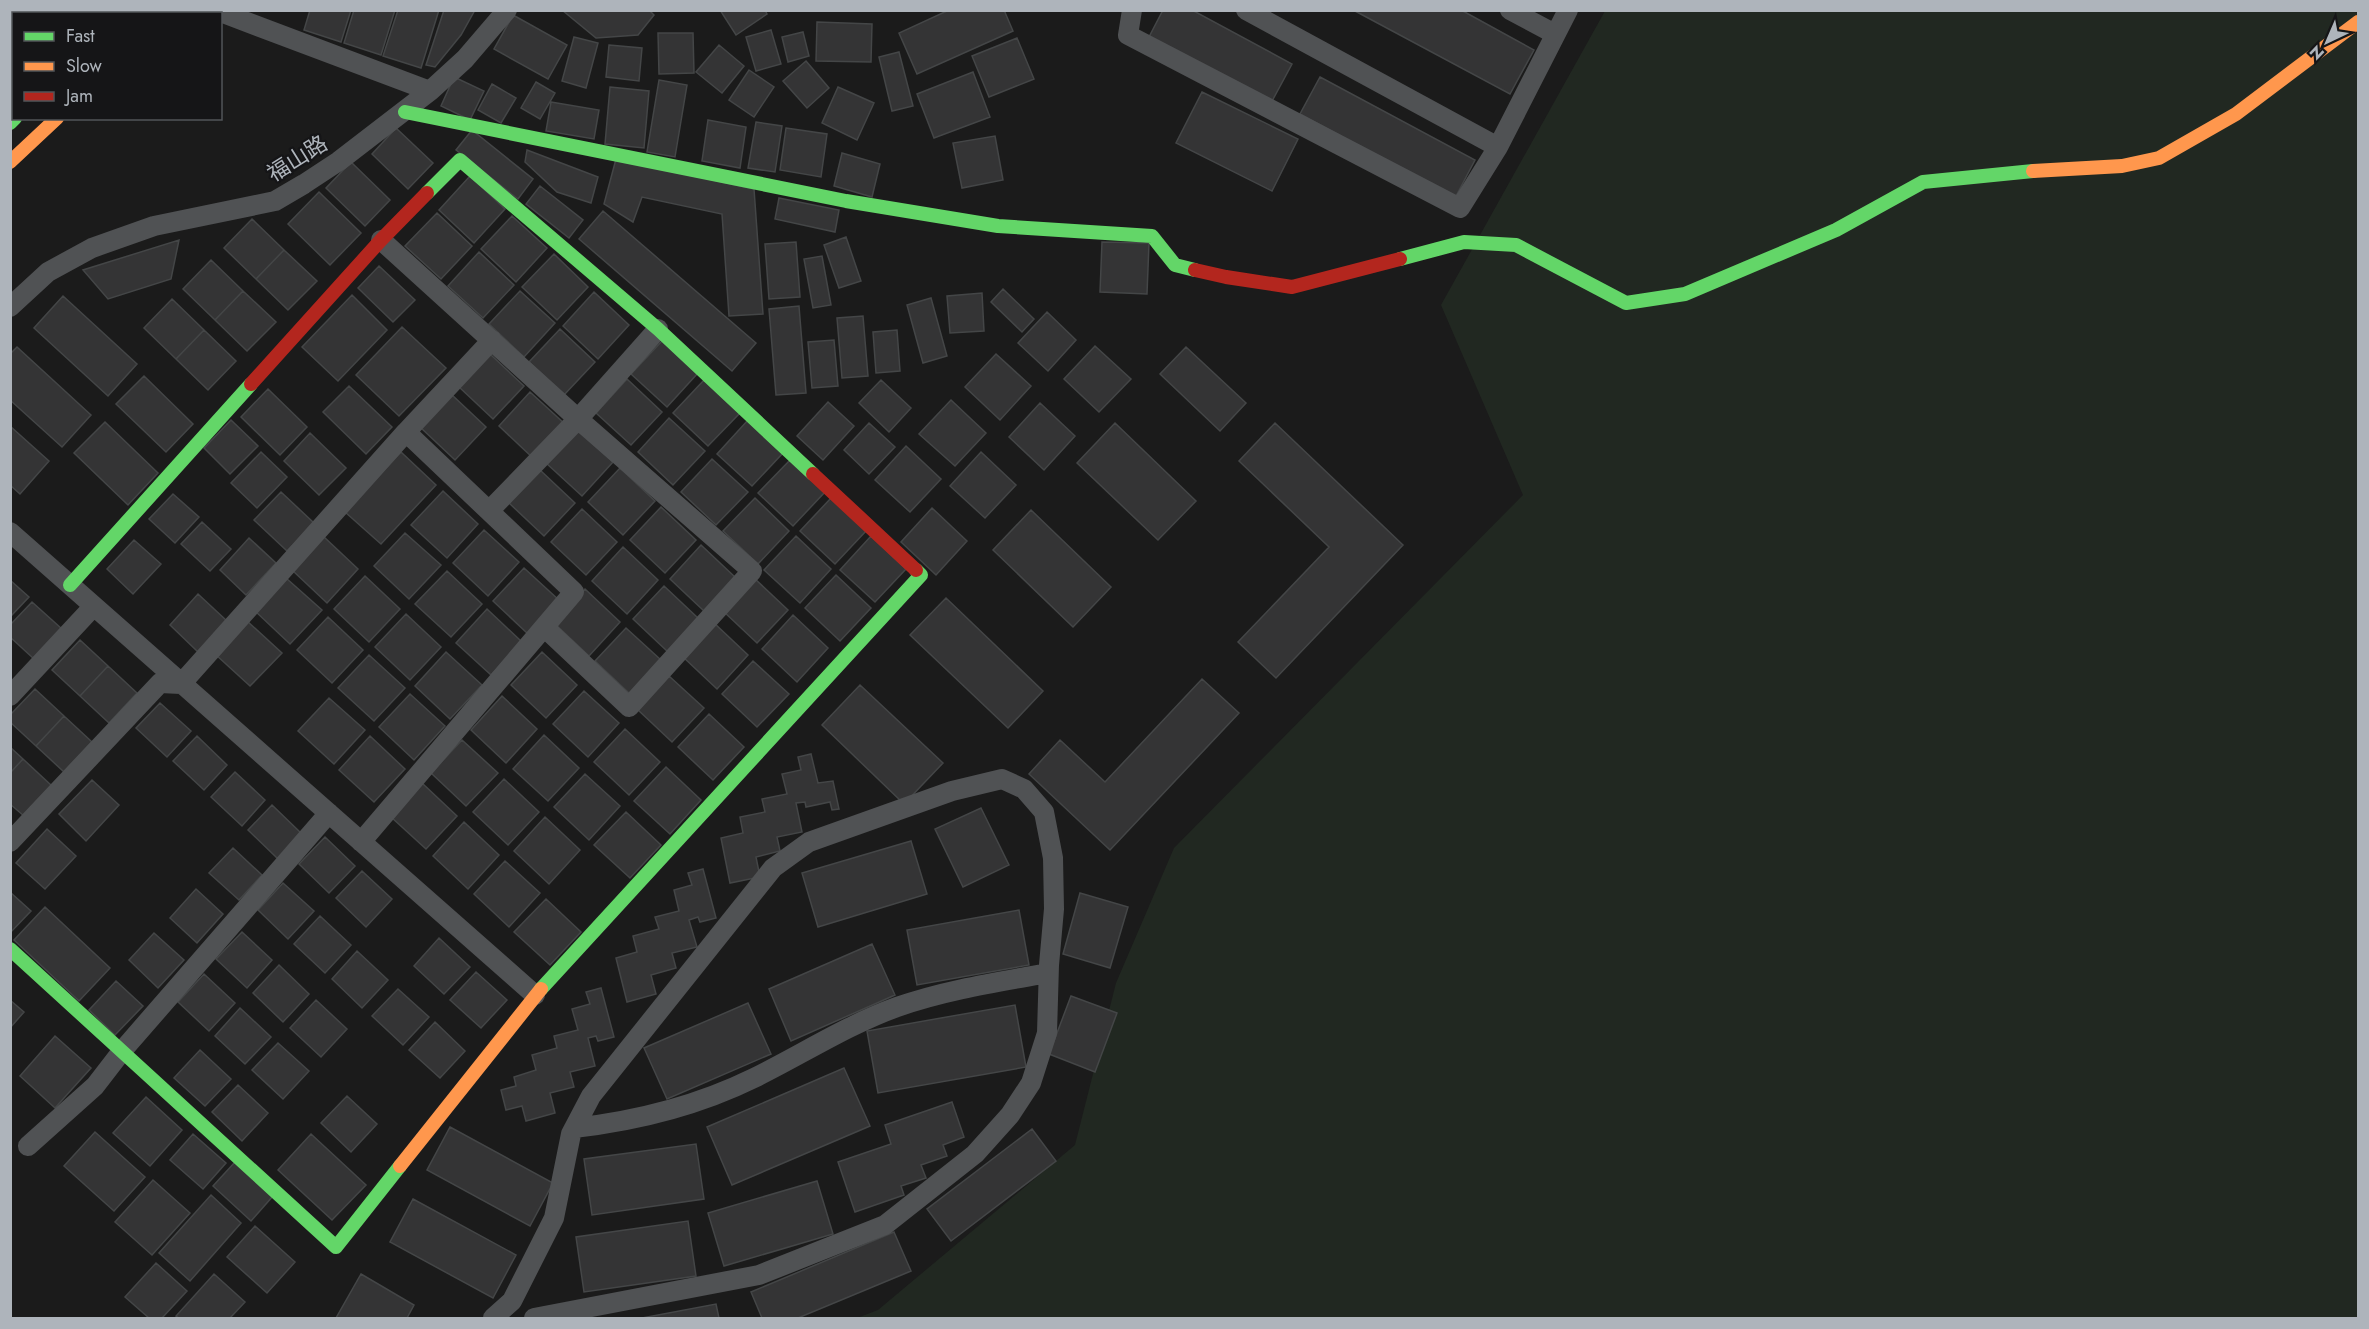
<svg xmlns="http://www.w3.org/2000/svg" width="2369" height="1329" viewBox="0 0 2369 1329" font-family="Jost,'Noto Sans SC',sans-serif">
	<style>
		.green { fill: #212821 }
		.building { fill: #343435; stroke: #444647; stroke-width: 1.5 }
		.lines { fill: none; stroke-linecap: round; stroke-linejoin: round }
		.street { stroke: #505254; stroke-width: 20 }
		.fast { stroke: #63d668; stroke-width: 14 }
		.slow { stroke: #ff974d; stroke-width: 14 }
		.jam { stroke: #b3261e; stroke-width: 14 }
		.labels { text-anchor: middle; stroke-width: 4.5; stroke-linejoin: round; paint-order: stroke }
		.street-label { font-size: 22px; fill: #aeb4bb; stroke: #151517 }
	</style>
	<rect width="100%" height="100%" fill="#1b1b1b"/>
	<path class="green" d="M1605,11H2358V1318H857L878,1310L1075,1145L1116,983L1174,848L1523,495L1441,305Z"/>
	<path class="building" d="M24,10H66L64,14H28Z
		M310,10H351L341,42L304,30Z
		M354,10H395L381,55L344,43Z
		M398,10H439L421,68L383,56Z
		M444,10H475L461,35L435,67L426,65Z
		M562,10H649L654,15L638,35L596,38Z
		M720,10H765L767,14L736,35Z
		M949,10H1004L1013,31L917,74L899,33Z
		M1163,10H1192L1292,64L1271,103L1149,37Z
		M1461,10L1534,50L1510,94L1355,11Z
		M513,15L567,45L548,79L494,49Z
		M10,18L14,20V62L10,65Z
		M817,22L872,24L871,62L816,61Z
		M771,30L781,64L756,71L746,37Z
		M803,32L809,56L788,62L782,37Z
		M658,33H693L694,73L659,74Z
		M574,37L598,43L586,88L562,81Z
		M1017,38L1034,79L989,97L972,56Z
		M609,45L642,48L639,81L606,77Z
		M719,45L744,66L722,93L696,72Z
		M899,52L913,106L892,111L879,57Z
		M806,61L829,88L807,108L783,81Z
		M749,70L774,87L754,117L729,100Z
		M973,72L990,117L934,138L917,94Z
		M454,77L484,91L470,120L441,106Z
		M1320,77L1475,160L1455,198L1300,114Z
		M659,80L687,85L675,157L647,152Z
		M536,82L555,93L540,119L521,108Z
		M492,84L516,98L501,123L478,110Z
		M610,87L649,91L644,148L605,144Z
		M838,87L874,103L857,140L822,123Z
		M1202,92L1298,139L1272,191L1176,143Z
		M551,102L599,110L594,139L546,131Z
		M708,120L746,127L740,168L702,161Z
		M756,122L782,126L775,172L748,168Z
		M396,128L433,163L408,189L372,154Z
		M786,128L827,134L821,177L780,170Z
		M472,130L533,179L518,199L456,150Z
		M995,136L1003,180L962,188L953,143Z
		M527,150L598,177L591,203L557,192L525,162Z
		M842,153L880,164L872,197L834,186Z
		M616,159L754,189L763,314L729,316L722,214L642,197L633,222L604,204Z
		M351,162L390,200L365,226L326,188Z
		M470,176L505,209L474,243L439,210Z
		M540,186L583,220L569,238L526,204Z
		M319,192L361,233L330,265L288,224Z
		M779,198L839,210L835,232L775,219Z
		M603,211L756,343L732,371L579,239Z
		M437,213L472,246L441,279L405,246Z
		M512,216L547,248L516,282L481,249Z
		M252,219L284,250L256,279L224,248Z
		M846,237L861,281L839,288L824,245Z
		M179,240L171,279L108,299L83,270Z
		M796,242L800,297L769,299L765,244Z
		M1102,242L1149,243L1147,294L1100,292Z
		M284,250L317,281L288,310L256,279Z
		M479,252L514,285L483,318L448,286Z
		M554,254L588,287L557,320L522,287Z
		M822,256L831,305L813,308L804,259Z
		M211,260L243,291L215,320L183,289Z
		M379,266L415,300L393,322L358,288Z
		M1003,289L1034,319L1022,332L991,302Z
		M243,291L276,322L247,351L215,320Z
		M520,291L555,323L524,357L489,324Z
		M594,292L629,325L598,359L563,326Z
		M982,293L984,331L950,333L947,296Z
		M352,295L387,330L338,381L302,347Z
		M63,296L137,364L108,396L34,328Z
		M931,298L947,356L923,363L907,305Z
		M172,299L204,330L176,359L144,328Z
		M799,306L806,393L776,395L769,309Z
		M1047,312L1076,340L1048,371L1018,343Z
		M863,316L868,376L842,378L837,318Z
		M402,327L446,368L399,416L356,375Z
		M560,329L595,362L564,395L529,362Z
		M204,330L236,361L208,390L176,359Z
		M897,330L900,371L876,373L873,332Z
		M663,340L698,373L667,407L631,374Z
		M834,340L838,386L812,388L808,342Z
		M1095,346L1131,379L1099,412L1064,379Z
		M17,347L91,415L62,447L10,400V354Z
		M1186,347L1246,403L1220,431L1160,374Z
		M489,353L524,386L493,419L458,386Z
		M996,354L1031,386L1000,420L965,387Z
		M144,376L193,424L166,452L116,404Z
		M627,379L662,412L631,445L596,413Z
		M704,380L740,413L708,446L673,413Z
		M881,380L911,408L889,432L859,403Z
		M349,386L392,427L366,454L323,412Z
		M268,389L307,427L280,455L241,417Z
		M530,392L566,425L534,459L499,426Z
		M451,394L486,427L455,460L420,427Z
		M951,400L986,433L955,466L919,434Z
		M828,402L854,426L823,460L797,436Z
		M1040,403L1075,436L1044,470L1009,437Z
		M669,418L705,451L673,485L638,452Z
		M231,420L258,446L230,474L204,448Z
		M748,420L783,453L752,486L717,454Z
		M105,422L158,473L128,505L74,453Z
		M869,423L895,447L869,474L844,450Z
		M1115,423L1196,501L1158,540L1077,463Z
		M1275,423L1403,545L1276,678L1238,642L1329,547L1239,461Z
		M10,426L49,461L20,494L10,485Z
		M577,429L613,462L582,496L546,463Z
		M310,433L346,468L319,495L284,461Z
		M906,446L941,479L910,512L875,480Z
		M261,452L287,477L257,508L231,483Z
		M401,452L436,485L381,544L345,512Z
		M981,452L1016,485L985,518L950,486Z
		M712,459L748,492L716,525L681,492Z
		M790,460L825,492L793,526L758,493Z
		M620,468L655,501L623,535L588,502Z
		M540,470L575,503L544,536L509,503Z
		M443,491L478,524L447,558L411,525Z
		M281,492L314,523L287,551L254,520Z
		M173,494L199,517L175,543L149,519Z
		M755,498L789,531L758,564L723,531Z
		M831,498L866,531L835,564L800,531Z
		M661,507L696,540L665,573L630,540Z
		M932,508L967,541L936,575L901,542Z
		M582,509L617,542L586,575L551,542Z
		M1031,510L1111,587L1073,627L993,550Z
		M202,522L231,549L210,571L181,544Z
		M484,530L519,562L488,596L453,563Z
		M405,533L441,565L409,599L374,566Z
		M323,536L358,569L327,603L292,570Z
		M796,536L831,569L800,603L764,570Z
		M871,536L906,569L875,602L840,570Z
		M249,538L276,563L246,595L220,570Z
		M134,540L161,564L133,594L107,569Z
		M701,545L736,578L705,612L670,579Z
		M623,547L658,580L627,614L592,581Z
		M524,568L560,601L528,634L493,601Z
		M447,571L482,604L451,637L415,604Z
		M836,575L871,608L840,641L805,608Z
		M365,576L400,609L369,642L334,609Z
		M753,577L788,610L757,643L722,610Z
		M286,578L322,610L290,644L255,611Z
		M10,580L29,597L10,617Z
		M664,586L699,619L668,652L633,619Z
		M585,589L620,622L589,656L554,623Z
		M198,594L227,621L198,652L170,625Z
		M946,598L1043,691L1008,728L910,635Z
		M32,602L62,629L34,659L10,637V625Z
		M487,609L522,642L491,675L456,643Z
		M406,614L441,647L410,680L375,647Z
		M793,615L828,648L797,682L762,649Z
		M328,617L363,650L332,683L297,650Z
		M246,620L282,653L250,686L215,654Z
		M713,622L748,655L717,689L682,656Z
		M626,628L661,660L630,694L595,661Z
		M80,640L108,666L80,696L52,670Z
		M446,652L482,685L450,719L415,686Z
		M542,652L577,685L546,718L511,685Z
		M369,655L405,688L374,721L338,688Z
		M753,661L789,694L757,727L722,694Z
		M108,666L137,693L109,723L80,696Z
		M669,676L704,708L672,742L637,709Z
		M1202,679L1239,713L1110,850L1029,774L1060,740L1105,782Z
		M860,685L943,763L904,804L822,725Z
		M35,689L64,716L36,746L10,722V715Z
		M584,691L619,723L588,757L553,724Z
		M410,694L445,726L414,760L379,727Z
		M502,696L537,729L506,763L471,730Z
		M329,698L365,730L334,764L298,731Z
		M160,703L191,731L167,757L136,728Z
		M709,714L744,747L713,780L678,747Z
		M64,716L92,742L64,772L36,746Z
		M625,729L660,762L629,795L594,762Z
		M544,735L579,768L548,801L513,769Z
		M197,736L227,765L204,790L173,761Z
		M370,736L405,769L374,802L339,770Z
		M462,740L498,773L466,806L431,773Z
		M10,747L23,759L10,773Z
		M811,754L818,783L833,781L839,809L832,810L830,802L806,807L805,802L796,803L802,832L777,837L780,851L756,857L760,877L730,883L721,838L743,833L740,817L765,812L762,799L787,794L782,774L801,770L798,757Z
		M23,759L52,786L24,816L10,804V773Z
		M666,767L701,800L670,834L634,801Z
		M235,772L265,800L242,826L211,797Z
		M585,774L620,806L589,840L554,807Z
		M504,779L539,812L508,845L473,812Z
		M92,780L119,805L86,841L59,814Z
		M422,783L457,816L426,849L391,817Z
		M272,805L302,834L278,859L248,830Z
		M981,808L1009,865L963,887L935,829Z
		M626,812L661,845L630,878L594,845Z
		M545,817L580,850L549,884L514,851Z
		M464,822L499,855L468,889L433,856Z
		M47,829L76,856L45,889L16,863Z
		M325,837L355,866L329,893L299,864Z
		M911,841L927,894L818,927L802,873Z
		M233,848L262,875L239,900L209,873Z
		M505,861L540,893L509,927L474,894Z
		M703,869L716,918L700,922L698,917L689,920L697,947L672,953L676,968L651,975L656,994L627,1002L616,958L637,952L633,936L659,929L655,917L679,911L674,890L692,885L688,873Z
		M362,871L392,899L366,927L336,898Z
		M283,883L314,911L288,939L258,910Z
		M196,889L223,914L197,943L170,918Z
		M10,892L31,911L10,933Z
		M1080,893L1128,907L1110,968L1063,954Z
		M546,899L581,932L550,965L514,932Z
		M45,907L110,968L79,1001L14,940Z
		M1019,910L1029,965L917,985L907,930Z
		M320,916L351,945L325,973L294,944Z
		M242,932L272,960L247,988L216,959Z
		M154,933L184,960L158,988L129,960Z
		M439,938L470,967L444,994L414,966Z
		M872,944L895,995L791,1041L769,989Z
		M357,951L388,980L362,1008L332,979Z
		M279,965L309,994L283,1022L253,993Z
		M476,972L507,1000L481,1028L450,1000Z
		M204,974L235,1003L209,1031L178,1002Z
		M116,981L143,1006L115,1035L89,1010Z
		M601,988L614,1037L598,1041L596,1036L588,1038L595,1066L570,1072L574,1087L550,1093L555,1113L526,1121L522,1106L506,1110L501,1090L516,1086L514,1077L536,1070L532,1055L557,1048L554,1036L578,1030L572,1009L590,1004L586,992Z
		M398,989L429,1017L403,1045L372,1016Z
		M1071,996L1117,1013L1095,1072L1049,1054Z
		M10,1000L24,1012L10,1028Z
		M316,1000L347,1029L321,1057L290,1028Z
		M748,1003L771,1054L667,1099L644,1048Z
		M1015,1005L1026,1067L878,1093L867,1031Z
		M240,1008L271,1037L245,1064L215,1036Z
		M435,1022L465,1051L440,1078L409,1050Z
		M55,1036L91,1068L55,1108L20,1076Z
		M278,1043L309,1071L283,1099L252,1070Z
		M200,1050L231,1079L205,1106L174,1078Z
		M844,1068L870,1126L732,1185L707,1127Z
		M238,1085L268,1113L242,1141L212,1112Z
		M347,1096L377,1124L351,1152L321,1123Z
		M146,1097L182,1130L150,1166L113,1133Z
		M952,1102L964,1137L943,1145L947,1156L921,1165L926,1178L901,1186L904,1195L855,1212L838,1162L891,1144L885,1125Z
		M450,1127L553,1183L530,1226L427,1170Z
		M1032,1129L1056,1161L951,1241L927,1209Z
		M95,1132L145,1177L114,1211L64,1166Z
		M193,1134L226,1163L203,1189L170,1160Z
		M311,1134L366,1185L332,1220L278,1170Z
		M696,1144L704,1199L592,1215L584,1159Z
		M235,1162L273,1196L251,1221L213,1186Z
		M153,1180L190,1213L152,1255L115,1222Z
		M817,1181L833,1234L724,1266L708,1213Z
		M211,1195L241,1223L190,1281L159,1253Z
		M413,1199L516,1255L493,1298L390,1242Z
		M688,1221L696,1276L584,1292L576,1237Z
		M255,1226L295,1262L267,1293L227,1257Z
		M894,1232L911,1271L798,1318H762L751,1292Z
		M156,1263L187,1291L162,1318H149L125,1297Z
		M214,1274L245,1302L230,1318H179L176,1316Z
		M361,1274L414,1305L407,1318H336Z
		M716,1304L719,1318H642Z"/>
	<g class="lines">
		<path class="street" d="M215,10L430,91
			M1132,10L1128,35L1460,208L1498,147L1568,10
			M1246,10L1498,147
			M1510,10L1555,34
			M381,240L578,419L752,571L629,707L544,627
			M10,307L48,272L92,248L154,226L275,201L304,184L339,161L430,91L465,59L507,10
			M489,511L578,419L658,329
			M10,532L535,995
			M181,684L406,432L492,340
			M10,696L93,607
			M10,842L160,683L181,684
			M361,842L574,592L406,432
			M574,1128C636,1121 697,1106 754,1078C801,1055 847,1025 897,1007C945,990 998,982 1048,973
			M28,1146L95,1086L122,1051L329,813
			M493,1318L512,1301L554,1218L571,1134L591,1096L773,868L809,842L952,791L1002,779L1024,789L1044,812L1053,858L1054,909L1049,965L1047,1033L1031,1083L1010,1115L975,1154L885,1225L759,1275L534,1318"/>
		<path class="fast" d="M149,14L151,10
			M405,112L846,201L998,226L1152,236L1175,265L1195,270
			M10,123L15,118
			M427,193L460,160L658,329L813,474
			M1400,259L1464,242L1516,245L1626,303L1685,294L1836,230L1923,182L2033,171
			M70,585L251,384
			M10,949L336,1247L400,1166
			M541,989L921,575L916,570"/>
		<path class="slow" d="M115,14L118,10
			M10,162L57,118
			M2033,171L2122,166L2159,158L2236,114L2358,22
			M400,1166L541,989"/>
		<path class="jam" d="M1195,270L1226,277L1292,287L1400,259
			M251,384L381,240L427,193
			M813,474L916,570"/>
	</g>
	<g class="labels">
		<g class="street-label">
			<text transform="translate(297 158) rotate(-32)" y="8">福山路</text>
		</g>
	</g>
	<rect width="2369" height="1329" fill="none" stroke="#aeb4bb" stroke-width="24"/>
	<rect x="12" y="12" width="210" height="108" fill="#151517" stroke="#525559" stroke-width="1.5"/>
	<rect x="24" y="32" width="30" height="9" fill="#63d668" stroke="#525559" stroke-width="1.5"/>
	<text x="66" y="42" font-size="18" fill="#aeb4bb">Fast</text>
	<rect x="24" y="62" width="30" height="9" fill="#ff974d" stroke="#525559" stroke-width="1.5"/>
	<text x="66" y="72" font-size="18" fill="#aeb4bb">Slow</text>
	<rect x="24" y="92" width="30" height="9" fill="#b3261e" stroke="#525559" stroke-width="1.5"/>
	<text x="66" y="102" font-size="18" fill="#aeb4bb">Jam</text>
	<g transform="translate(2327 42) rotate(224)" stroke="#151517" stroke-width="4.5" paint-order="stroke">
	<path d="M0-4.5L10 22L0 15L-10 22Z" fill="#aeb4bb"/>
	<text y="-9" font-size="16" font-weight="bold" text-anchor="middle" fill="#aeb4bb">N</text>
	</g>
</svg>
